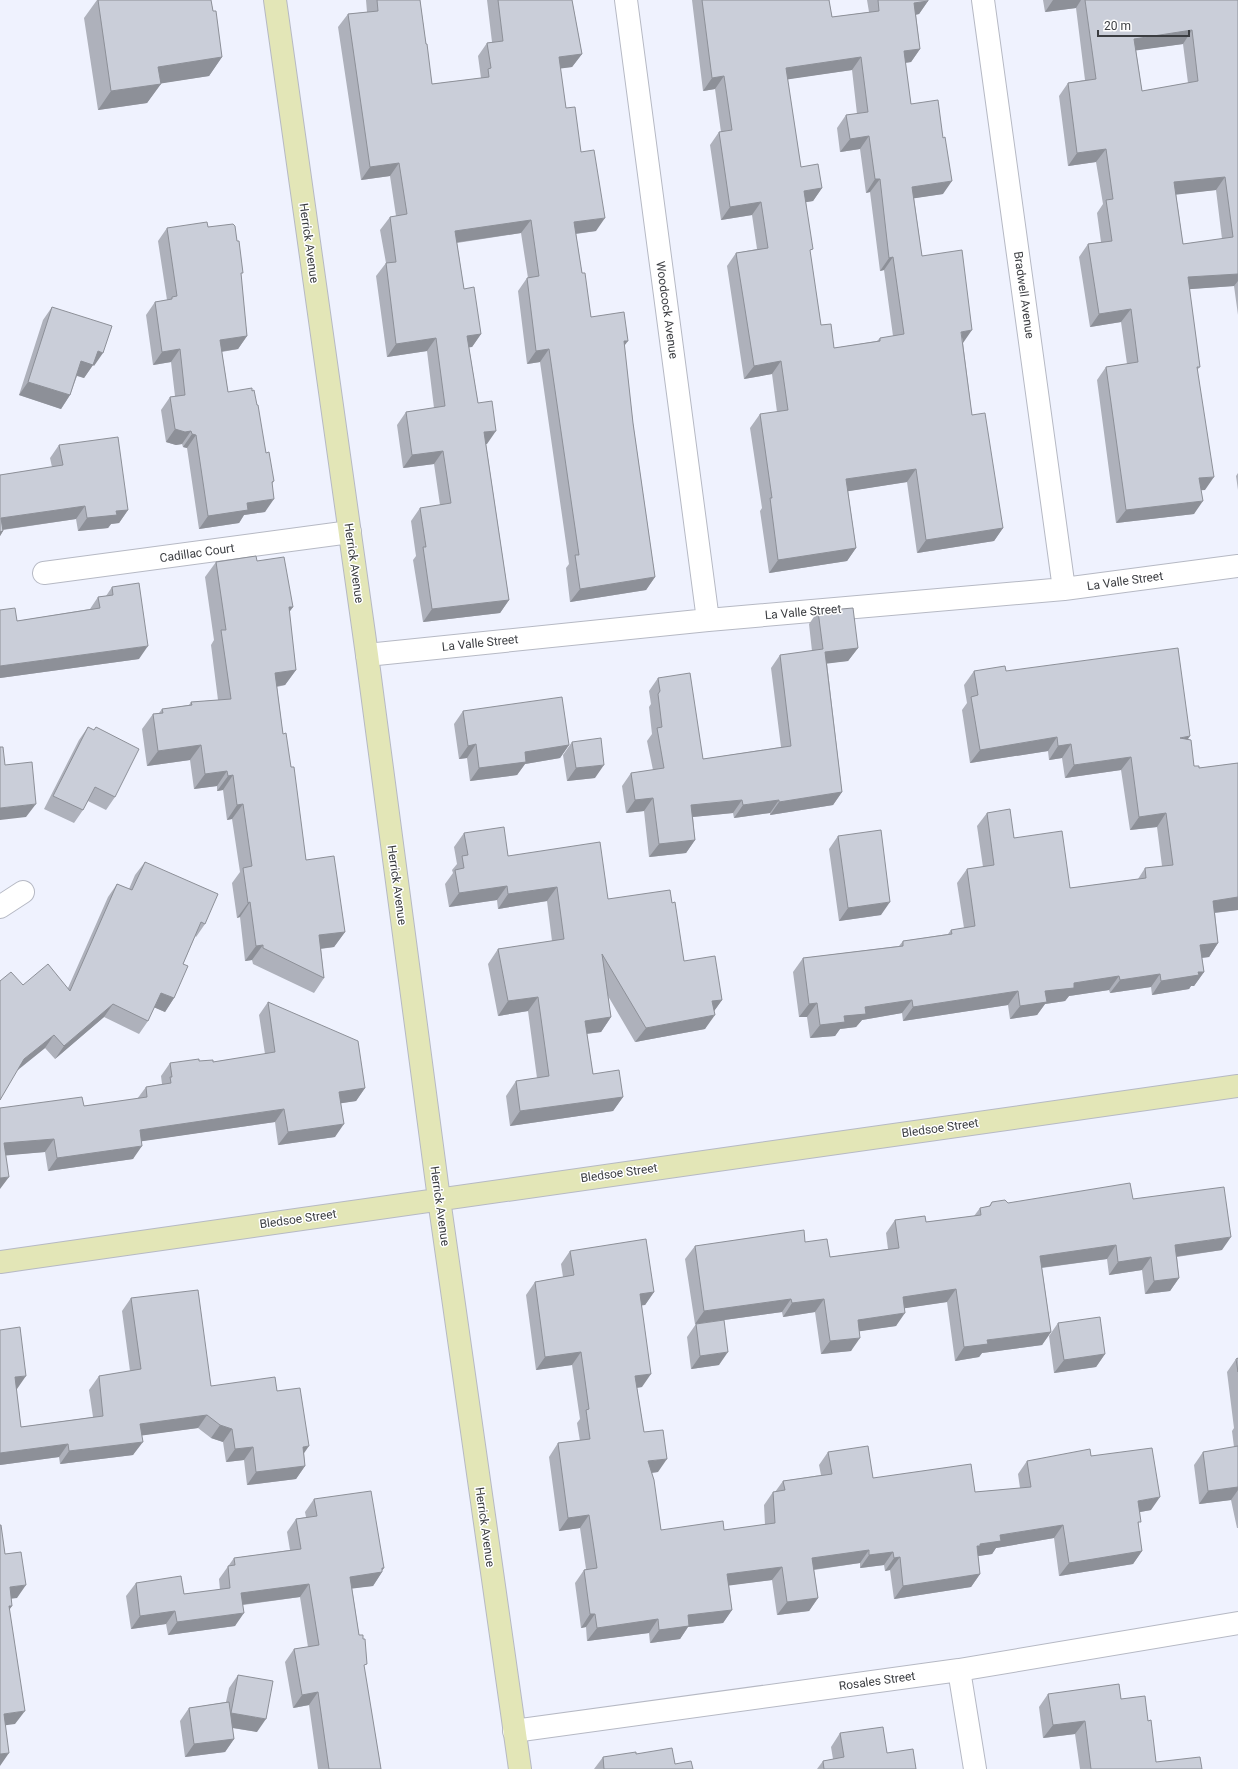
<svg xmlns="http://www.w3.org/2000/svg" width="1238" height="1769" viewBox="0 0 1238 1769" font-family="Roboto,sans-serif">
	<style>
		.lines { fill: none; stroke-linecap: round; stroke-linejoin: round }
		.street-casing { stroke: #b6b9c4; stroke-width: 24 }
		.secondary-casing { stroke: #b6b9c4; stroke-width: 24 }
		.street { stroke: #fff; stroke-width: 22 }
		.secondary { stroke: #e3e6b7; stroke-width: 22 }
		.wall { fill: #aeb1bb; fill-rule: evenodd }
		.shaded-wall { fill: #8d9098 }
		.building { fill: #caced9; stroke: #8d9098; fill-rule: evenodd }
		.labels { text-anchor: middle; stroke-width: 3; stroke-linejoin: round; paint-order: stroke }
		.street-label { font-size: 12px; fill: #3b3d41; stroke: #fff }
	</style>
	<rect width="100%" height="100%" fill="#eff2fe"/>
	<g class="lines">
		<defs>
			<path id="street" d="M626,0L708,620
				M983,0L1064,589
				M44,573L350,532
				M367,655L708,620L1064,589L1238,566
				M0,907L23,892
				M959,1670L975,1769
				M514,1731L959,1670L1238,1623"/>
			<path id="secondary" d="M275,0L367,655L439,1199L520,1769
				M0,1262L1238,1086"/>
		</defs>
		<use href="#street" class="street-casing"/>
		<use href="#secondary" class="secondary-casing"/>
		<use href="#street" class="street"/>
		<use href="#secondary" class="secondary"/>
	</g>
	<path class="wall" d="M97,0H211L213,11L222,57L209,76L161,83L147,103L98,110L84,18Z
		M366,0H420L426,44L432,84L481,78L478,56L487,43L492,42L487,0H572L582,54L572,67L560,68L566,108L581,152L596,231L576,234L582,273L591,317L624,345L633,423L655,577L646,590L570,602L566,568L569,564L540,362L527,364L518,291L527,278H528L521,233L457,243L464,289L481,334L472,347H469L478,403L487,444H486L509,600L500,613L423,622L413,560L416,556L411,521L420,508L440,505L434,464L403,468L397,425L406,412L434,408L427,351L387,357L376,276L386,263L380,230L390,217L396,216L390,176L361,180L338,27L348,14L367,12Z
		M692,0H829L832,17L869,12L867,0H928V1L919,14L916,15L920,49L911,62L905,63L911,104L943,194L914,198L922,256L963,343L972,415L1003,528L994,541L917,553L907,482L848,491L856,548L847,561L769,573L760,511L762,508L750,428L760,414L777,412L772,374L744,379L727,266L736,253L757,249L752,215L721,220L710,145L719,132H721L715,89L703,91ZM852,70L857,114L846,115L837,128L840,152L860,149L866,193L870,192L880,271L884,270L893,336L880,338L877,341L834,348L821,325L810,253L806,202L813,201L822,188L801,167L787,79Z
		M1043,0H1238V315L1234,286L1189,289L1200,367L1197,370L1205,490H1201L1194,514L1116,523L1097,380L1106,367L1127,364L1121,322L1090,327L1079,257L1088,244L1101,242L1097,213L1103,204L1096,162L1068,166L1059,96L1068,83L1085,80L1076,8L1045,12ZM1183,44L1188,83L1142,91L1136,50ZM1216,190L1222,239L1183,244L1176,194Z
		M208,227L241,276L247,336L238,349L222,352L228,392L266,453L274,481L272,484L265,512L244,515L239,523L199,529L187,448L183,447L182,444L176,445L166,442L161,410L170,397L175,396L171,362L153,365L146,315L155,302L167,300L158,241L167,228Z
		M52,307L94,366L93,365L84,378L77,376L70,395L61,409L19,395L43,320Z
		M59,445L128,510L119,523L111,524L108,528L78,531L76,519L3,530V531L0,536V475L52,467L50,458Z
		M1238,473V490L1236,476Z
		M257,561L293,607L289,612L296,670L285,685L277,687L283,734L291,767L306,860L345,932L334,947L321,949L324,978L314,993L253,964L252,960L245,961L240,917L237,918L232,883L240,872L232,819L227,820L223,790L217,791V786L194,789L190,760L147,766L142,729L153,714L159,713L162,709L189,705L191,702L218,700L211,645L214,640L205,577L216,562Z
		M112,587L139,659L0,678V610L17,621L90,609L98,597L106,596Z
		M818,611L858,648L848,661L827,663L842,792L833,805L770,815V813L734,818L733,813L693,817L695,840L686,853L649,857L644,811L626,813L622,786L631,773L653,770L647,741L652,734L649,707L651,704L649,691L658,678L703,759L781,747L771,668L780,655L812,651L809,624Z
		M974,671H1006L1188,740L1194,766L1199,768L1238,763V910L1215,913L1218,943L1209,957L1202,958L1204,972L1194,986H1191L1189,989L1152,995L1151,987L1110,993L1109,990L1069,996L1065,1001L1045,1004L1037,1015L1010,1019L1008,1005L903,1021L902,1013L862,1020L856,1027L840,1029L835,1036L810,1038L807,1017H799L793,972L803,958L899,946L903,941L948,934L951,930L964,928L957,883L967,869L983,867L977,826L987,813L1070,888L1138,879L1145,868L1162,866L1157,827L1130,830L1121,770L1065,778L1062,758L1049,760L1048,751L970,763L962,710L967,703L964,685Z
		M463,711L569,745L560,758L525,764L517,775L470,781L467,758L459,759L454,724Z
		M88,727L115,797L106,810L88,801L83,810L74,823L44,809L79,740Z
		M572,742L595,778L567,781L563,755Z
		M464,833L508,856L608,899L672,903L684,961L722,1000L714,1011L705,1029L635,1042L608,996L611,1017L601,1032L587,1034L593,1074L623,1097L613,1111L510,1126L506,1096L516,1081L537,1078L528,1011L498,1016L488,964L498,949L552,941L547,901L498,909L497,900L449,907L445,884L453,873L452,870L457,864L454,847Z
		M838,836L881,915L839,921L829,849Z
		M145,862L205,924L196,937L195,936L183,964L174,998L165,1012L154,1007L148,1021L139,1034L104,1017L55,1059L45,1048L18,1070L23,985L68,988L108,897L117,884L129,889L135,875Z
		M268,1002L365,1088L356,1101L341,1103L335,1137L278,1145L275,1122L141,1141L133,1159L48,1171L45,1152L6,1155L0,1108L84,1106L137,1099L146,1087L162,1084L161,1076L170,1063L199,1061L213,1062L265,1054L259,1015Z
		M1133,1199L1222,1250L1177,1257L1179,1278L1170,1291L1145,1294L1142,1270L1109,1275L1107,1259L1042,1268L1051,1332L1042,1345L982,1353L979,1357L955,1361L947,1302L904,1308L896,1326L859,1331L851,1351L821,1354L815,1312L783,1317L782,1312L695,1324L685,1259L695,1246L805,1242L830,1257L888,1249L886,1233L895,1220L926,1222L974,1216L980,1208L989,1206L992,1202L1008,1203Z
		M570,1251L654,1292L645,1305H642V1387L637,1388L644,1432L658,1472L652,1473L661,1530H724L765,1525L764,1505L773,1492H775L783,1481L821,1475L819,1465L828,1452L873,1478L975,1492L1020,1488L1018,1474L1027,1461L1091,1456L1151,1510L1140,1512L1138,1526L1142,1551L1133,1564L1059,1576L1054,1538L996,1548L992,1554L978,1556L980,1574L971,1587L894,1599L890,1570L885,1571L884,1565L860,1568V1563L814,1570L818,1598L809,1611L777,1615L772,1580L729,1585L732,1610L723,1623L688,1627L680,1639L650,1643L649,1633L587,1641L586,1627L581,1628L575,1583L584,1570L586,1569L580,1528L559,1531L549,1457L558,1443L580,1441L577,1423L580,1419L572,1365L536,1370L526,1295L535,1282L563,1277L561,1264Z
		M131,1298L211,1386L277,1391L304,1454L305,1466L296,1479L247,1485L244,1460L226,1462L223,1442L211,1438L198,1428L142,1435L133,1455L60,1464L59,1457L0,1465V1330L17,1389H16L21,1427L93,1417L89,1390L99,1376L130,1371L122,1311Z
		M1058,1323L1105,1354L1096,1367L1054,1373L1049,1336Z
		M696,1324L719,1365L691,1369L687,1337Z
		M1238,1358V1528H1237L1231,1500L1199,1504L1194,1465L1203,1452L1234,1447L1232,1431L1234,1428L1227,1372L1236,1359Z
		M314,1499L384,1568L382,1570V1572L373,1586L352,1588L364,1668L381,1769H318L309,1705L293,1708L285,1662L294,1649L308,1647L300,1597L243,1605L235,1626L168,1635L166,1624L131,1629L126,1596L136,1583L184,1594L220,1590L219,1579L234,1558L290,1550L287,1532L296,1519L306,1517L305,1512Z
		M238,1675L257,1732L232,1728L234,1739L225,1752L185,1757L180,1721L189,1708L226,1702L229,1688Z
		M1048,1694L1121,1699L1148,1721L1156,1762L1202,1769H1080L1075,1734L1043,1738L1039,1707Z
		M840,1733L887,1753L916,1769H817L823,1761L833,1759L831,1747Z
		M636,1754L675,1764L693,1769H594L603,1757Z"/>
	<path class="shaded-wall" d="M1053,0H1081L1076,8L1045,12Z
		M928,1L919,14L905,16L914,3Z
		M1192,30L1183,44L1125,52L1134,39Z
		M920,49L911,62L895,64L904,51Z
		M582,54L572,67L550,70L559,57Z
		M222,57L209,76L145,86L158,67Z
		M861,57L852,70L777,81L786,68Z
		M724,76L715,89L703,91L712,78Z
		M161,84L147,103L98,110L111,91Z
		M869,136L860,149L840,152L850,139Z
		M1106,149L1096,162L1068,166L1077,153Z
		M399,163L390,176L361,180L370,167Z
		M1225,177L1216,190L1165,196L1174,182Z
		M875,179H880L870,192L866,193Z
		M952,181L943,194L903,200L912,187Z
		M822,188L813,201L795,204L804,191Z
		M761,202L752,215L721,220L730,207Z
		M605,218L596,231L565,235L574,222Z
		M531,220L521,233L446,244L455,231Z
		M893,257L884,270L880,271L889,258Z
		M1238,274V281L1234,286L1178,290L1188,277Z
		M1131,309L1121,322L1090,327L1099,314Z
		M972,330L963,343L961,332Z
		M481,334L472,347L458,349L467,336Z
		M247,336L238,349L211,353L220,340Z
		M436,338L427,351L387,357L396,344Z
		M624,341H628L618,354Z
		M180,349L171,362L153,365L162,352Z
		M549,349L540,362L527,364L536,351Z
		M98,351L103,353L94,366L93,365L84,378L72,374L81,361Z
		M781,361L772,374L744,379L754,366Z
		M28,382L70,395L61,409L19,395Z
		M175,429L191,431L182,444L176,445L166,442Z
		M496,431L487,444L475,445L484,432Z
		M192,434L196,435L187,448L183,447Z
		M443,451L434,464L403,468L412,455Z
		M916,469L907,482L837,493L846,479Z
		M1214,477L1205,490L1190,491L1199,478Z
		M274,499L265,512L244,515L239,523L199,529L208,516L247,503Z
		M1203,501L1194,514L1116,523L1126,510Z
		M85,506L76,519L0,530L1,518Z
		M128,510L119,523L111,524L108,528L78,531L87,518L116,511Z
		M1003,528L994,541L917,553L926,540Z
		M3,531L0,536V532Z
		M856,548L847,561L769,573L778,560Z
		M655,577L646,590L570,602L580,589Z
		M509,600L500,613L423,622L432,609Z
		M289,607H293L282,622Z
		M148,646L139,659L0,678V666Z
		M858,648L848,661L816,665L825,652Z
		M296,670L285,685L264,688L275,673Z
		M1190,736L1181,750L1180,738Z
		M1057,737L1048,751L970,763L980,750Z
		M476,744L467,758L459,759L468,746Z
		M1071,744L1062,758L1049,760L1058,746Z
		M201,745L190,760L147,766L158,751Z
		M569,745L560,758L525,764L517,775L470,781L479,768L525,752Z
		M1131,757L1121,770L1065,778L1074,765Z
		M604,765L595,778L567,781L576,768Z
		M227,771L217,786L194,789L205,774Z
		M233,775L223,790L217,791L228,776Z
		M842,792L833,805L770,815L779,802Z
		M653,798L644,811L626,813L635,800Z
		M742,800L733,813L682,818L691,805Z
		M779,800L770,813L734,818L743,805Z
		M36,804L26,817L0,820V808Z
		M243,804L232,819L227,820L237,805Z
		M1166,813L1157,827L1130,830L1139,817Z
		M695,840L686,853L649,857L659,844Z
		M507,886L497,900L449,907L459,893Z
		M557,887L547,901L498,909L508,894Z
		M1238,897V910L1203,914L1213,901Z
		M250,902L240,917L237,918L248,903Z
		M890,902L881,915L839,921L848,908Z
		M345,932L334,947L308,950L319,935Z
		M1218,943L1209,957L1190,959L1200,945Z
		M263,945L252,960L245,961L256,946Z
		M1198,972H1204L1194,986H1191L1189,989L1152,995L1161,981Z
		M1160,974L1151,987L1110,993L1120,980Z
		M1119,976L1109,990L1069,996L1065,1001L1045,1004L1037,1015L1010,1019L1020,1006L1045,991L1074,983Z
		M1018,991L1008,1005L903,1021L913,1007Z
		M161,993L174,998L165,1012L151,1006Z
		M538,997L528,1011L498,1016L508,1001Z
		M722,1000L712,1014V1001Z
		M912,1000L902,1013L862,1020L856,1027L840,1029L835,1036L810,1038L820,1025L844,1016L865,1007Z
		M817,1003L807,1017H799L809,1004Z
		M113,1004L104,1017L55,1059L64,1046Z
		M715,1015L705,1029L635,1042L646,1028Z
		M611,1017L601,1032L575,1035L585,1021Z
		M54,1035L45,1048L15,1072L24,1059Z
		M365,1088L356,1101L330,1105L339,1092Z
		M623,1097L613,1111L510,1126L520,1111Z
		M284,1109L275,1122L130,1143L140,1130Z
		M344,1124L335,1137L278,1145L288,1132Z
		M54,1139L45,1152L0,1156L4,1143Z
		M142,1146L133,1159L48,1171L57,1158Z
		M9,1177L0,1189V1178Z
		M1231,1237L1222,1250L1166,1258L1175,1245Z
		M1116,1245L1107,1259L1031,1269L1040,1256Z
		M1151,1257L1142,1270L1109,1275L1118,1262Z
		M1179,1278L1170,1291L1145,1294L1154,1281Z
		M956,1289L947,1302L893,1310L903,1297Z
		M654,1292L645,1305L631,1307L640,1294Z
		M791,1299L782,1312L695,1324L704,1311Z
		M824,1299L815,1312L783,1317L792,1303Z
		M905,1313L896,1326L848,1333L858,1320Z
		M1051,1332L1042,1345L982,1353L979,1357L955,1361L964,1347L987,1340Z
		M860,1338L851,1351L821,1354L830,1341Z
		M581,1352L572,1365L536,1370L545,1357Z
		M728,1352L719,1365L691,1369L700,1356Z
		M1105,1354L1096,1367L1054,1373L1064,1360Z
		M651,1374L642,1387L626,1389L635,1376Z
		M26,1376L17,1389L6,1390L15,1377Z
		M207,1415L198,1428L131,1437L140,1424Z
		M220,1425L232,1429L223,1442L211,1438Z
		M143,1442L133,1455L60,1464L69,1451Z
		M68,1444L59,1457L0,1465V1453Z
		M309,1446L300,1459L303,1447Z
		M253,1447L244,1460L226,1462L235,1449Z
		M667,1459L658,1472L639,1474L648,1461Z
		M305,1466L296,1479L247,1485L256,1472Z
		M1238,1487V1490L1231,1500L1199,1504L1208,1491Z
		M1160,1497L1151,1510L1129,1514L1138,1501Z
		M589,1515L580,1528L559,1531L568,1518Z
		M1063,1525L1054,1538L996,1548L992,1554L972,1557L977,1546L980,1544L1000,1535Z
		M869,1550L860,1563L803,1571L812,1558Z
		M1142,1551L1133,1564L1059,1576L1069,1563Z
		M893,1552L884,1565L860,1568L869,1555Z
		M900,1557L890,1570L885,1571L894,1558Z
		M782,1567L772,1580L718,1587L727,1574Z
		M384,1568L380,1573L382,1572L373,1586L341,1590L350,1577Z
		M980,1574L971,1587L894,1599L903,1586Z
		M309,1584L300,1597L232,1606L241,1593Z
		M26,1585L17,1598L1,1600L10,1587Z
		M818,1598L809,1611L777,1615L787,1602Z
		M9,1606H12L3,1619Z
		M732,1610L723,1623L688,1627L680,1639L650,1643L659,1630L688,1615Z
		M175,1611L166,1624L131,1629L140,1616Z
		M244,1613L235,1626L168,1635L177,1622Z
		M590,1614H595L586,1627L581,1628Z
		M658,1619L649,1633L587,1641L597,1628Z
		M318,1692L309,1705L293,1708L302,1695Z
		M25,1711L15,1724L0,1726L4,1714Z
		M231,1713L266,1719L257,1732L222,1726Z
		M1085,1721L1075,1734L1043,1738L1053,1725Z
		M234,1739L225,1752L185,1757L194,1744Z
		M9,1753L0,1766V1754Z"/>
	<path class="building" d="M98,0H211L213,11H216L222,57L158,67L161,84L111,91Z
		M377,0H420L426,44H427L432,84L489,77L488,69L491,68L487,43L503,41L498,0H572L582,54L559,57L566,108L575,107L581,152L594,150L605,218L574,222L582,273H585L591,317L624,312L628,341H624L633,423L655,577L580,589L575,555H579L549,349L536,351L527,278L539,276L531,220L455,231L464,289L474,287L481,334L467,336L478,403L492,401L496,431L484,432L509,600L432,609L423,547H426L420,508L451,503L443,451L412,455L406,412L445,406L436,338L396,344L386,263L396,262L390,217L407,214L399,163L370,167L348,14L378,11Z
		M702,0H829L832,17L879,11L878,0H928V1L914,3L920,49L904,51L911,104L938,100L943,138L945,137L952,181L912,187L922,256L962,250L972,330L961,332L972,415L985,413L1003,528L926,540L916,469L846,479L856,548L778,560L770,498H772L760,414L788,410L781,361L754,366L736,253L768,248L761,202L730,207L719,132L732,130L724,76L712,78ZM861,57L868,112L846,115L850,139L869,136L875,179H880L889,258L893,257L904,334L880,338V341L834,348L831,324L821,325L810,250L813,249L804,191L822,188L818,164L801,167L786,68Z
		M1085,0H1238V274L1188,277L1200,367H1197L1214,477L1199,478L1203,501L1126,510L1106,367L1138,362L1131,309L1099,314L1088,244L1112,241L1106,200L1113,199L1106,149L1077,153L1068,83L1096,79ZM1192,30L1198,81L1142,91L1134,39ZM1225,177L1233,237L1183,244L1174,182Z
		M207,222L208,227L233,224L235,226L237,241H239L243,273H241L247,336L220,340L228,392L252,388V391L254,390L257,405H258L266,453L269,452L274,481L272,482L274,499L247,503L248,510L208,516L196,435L192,434L191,431L185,432L175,429L170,397L185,395L180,349L162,352L155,302L172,299V297L177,296L167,228Z
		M52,307L112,326L103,353L98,351L93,365L81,361L70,395L28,382Z
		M118,437L128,510L116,511L117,515L87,518L85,506L1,518L3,531L0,532V475L63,465L59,445Z
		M256,556L257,561L284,557L293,607H289L296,670L275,673L283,734L286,733L291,767H294L306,860L334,856L345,932L319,935L324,978L263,948V945L256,946L250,902L248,903L243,868L252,866L243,804L237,805L233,775L228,776L227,771L205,774L201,745L158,751L153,714L163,713L162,709L192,705L191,702L231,699L221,630H226L216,562Z
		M139,583L148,646L0,666V610L15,608L17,621L100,608L98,597L113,595L112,587Z
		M853,608L858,648L825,652L842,792L779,802V800L743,805L742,800L691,805L695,840L659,844L653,798L635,800L631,773L664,768L657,728L662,727L658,694L660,691L658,678L690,673L703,759L791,746L780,655L823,649L818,611Z
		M1178,648L1190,736L1180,738L1191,740L1194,766H1199V768L1238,763V897L1213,901L1218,943L1200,945L1204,972H1198L1199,975L1161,981L1160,974L1120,980L1119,976L1074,983V988L1045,991L1047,1002L1020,1006L1018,991L913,1007L912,1000L865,1007L866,1014L844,1016L845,1022L820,1025L817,1003L809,1004L803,958L903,946V941L952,934L951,930L975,926L967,869L994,865L987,813L1010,809L1014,838L1062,831L1070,888L1146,878L1145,868L1173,865L1166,813L1139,817L1131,757L1074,765L1071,744L1058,746L1057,737L980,750L971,697L978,695L974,671L1005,666L1006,671Z
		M562,697L569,745L525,752L526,762L479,768L476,744L468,746L463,711Z
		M88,727L94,730L96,727L139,749L115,797L95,787L83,810L53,796Z
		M601,738L604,765L576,768L572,742Z
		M0,747H3L5,765L32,762L36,804L0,808Z
		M504,827L508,856L600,842L608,899L670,890L672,903L675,902L684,961L715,956L722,1000L712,1001L715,1015L646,1028L602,954L611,1017L585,1021L593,1074L619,1070L623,1097L520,1111L516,1081L549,1076L538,997L508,1001L498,949L564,939L557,887L508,894L507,886L459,893L455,870L464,868L462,856L468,855L464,833Z
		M881,830L890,902L848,908L838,836Z
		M145,862L218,894L205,924L201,922L183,964L188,966L174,998L161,993L148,1021L113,1004L64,1046L54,1035L24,1059L0,1100V981L11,972L23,985L48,964L70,991L117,884L132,890Z
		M268,1002L358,1041L365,1088L339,1092L344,1124L288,1132L284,1109L140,1130L142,1146L57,1158L54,1139L4,1143L9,1177L0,1178V1108L82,1097L84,1106L147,1097L146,1087L171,1083L170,1077H172L170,1063L199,1059V1061L213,1060V1062L275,1052Z
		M1130,1183L1133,1199L1224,1187L1231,1237L1175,1245L1179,1278L1154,1281L1151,1257L1118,1262L1116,1245L1040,1256L1051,1332L987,1340L988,1344L964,1347L956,1289L903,1297L905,1313L858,1320L860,1338L830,1341L824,1299L792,1303L791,1299L704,1311L695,1246L804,1230L805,1242L827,1239L830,1257L899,1248L895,1220L925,1216L926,1222L981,1215L980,1208L990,1206L992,1202L1005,1200L1008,1203Z
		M646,1239L654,1292L640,1294L651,1374L635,1376L644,1432L663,1430L667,1459L648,1461L654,1480L661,1530L723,1521L724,1530L775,1523L773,1492L785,1490L783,1481L832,1474L828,1452L868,1446L873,1478L971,1464L975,1492L1031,1487L1027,1461L1090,1449L1091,1456L1152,1448L1160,1497L1138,1501L1141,1522H1138L1142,1551L1069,1563L1063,1525L1000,1535L1001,1541L980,1544V1546H977L980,1574L903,1586L900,1557L894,1558L893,1552L869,1555V1550L812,1558L818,1598L787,1602L782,1567L727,1574L732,1610L688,1615L689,1626L659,1630L658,1619L597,1628L595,1614H590L584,1570L597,1568L589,1515L568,1518L558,1443L590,1439L586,1410L589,1409L581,1352L545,1357L535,1282L574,1275L570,1251Z
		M198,1290L211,1386L275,1377L277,1391L300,1388L309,1446L303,1447L305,1466L256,1472L253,1447L235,1449L232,1429L220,1425L207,1415L140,1424L143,1442L69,1451L68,1444L0,1453V1330L20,1327L26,1376L15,1377L21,1427L103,1416L99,1376L141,1369L131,1298Z
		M1100,1317L1105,1354L1064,1360L1058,1323Z
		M724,1320L728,1352L700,1356L696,1324Z
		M1238,1358V1372L1236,1359Z
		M1238,1446V1487L1208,1491L1203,1452Z
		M371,1491L384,1568H382V1572L350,1577L359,1635H363V1639H365L367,1664L364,1665L381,1769H329L318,1692L302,1695L294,1649L319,1645L309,1584L241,1593L244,1613L177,1622L175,1611L140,1616L136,1583L181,1576L184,1594L230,1588L228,1566L235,1565L234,1558L301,1549L296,1519L317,1516L314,1499Z
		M0,1525H1L5,1554L21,1552L26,1585L10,1587L12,1606H9L25,1711L4,1714L9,1753L0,1754Z
		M238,1675L273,1681L266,1719L231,1713Z
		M1119,1684L1121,1699L1145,1696L1148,1721L1151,1720L1156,1762L1200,1757L1202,1769H1091L1085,1721L1053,1725L1048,1694Z
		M229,1702L234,1739L194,1744L189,1708Z
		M883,1727L887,1753L913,1749L916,1769H824L823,1761L844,1757L840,1733Z
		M672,1748L675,1764L691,1761L693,1769H604L603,1757L636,1752V1754Z"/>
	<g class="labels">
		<g class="street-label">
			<text transform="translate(309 243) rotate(82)" y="4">Herrick Avenue</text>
			<text transform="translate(1024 295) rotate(82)" y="4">Bradwell Avenue</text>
			<text transform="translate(667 310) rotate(82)" y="4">Woodcock Avenue</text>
			<text transform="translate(197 553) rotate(-8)" y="4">Cadillac Court</text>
			<text transform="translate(354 563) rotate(82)" y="4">Herrick Avenue</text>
			<text transform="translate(1125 581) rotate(-8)" y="4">La Valle Street</text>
			<text transform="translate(803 612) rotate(-5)" y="4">La Valle Street</text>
			<text transform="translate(480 643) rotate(-6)" y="4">La Valle Street</text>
			<text transform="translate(397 885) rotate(82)" y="4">Herrick Avenue</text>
			<text transform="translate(940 1128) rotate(-8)" y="4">Bledsoe Street</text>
			<text transform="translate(619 1173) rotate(-8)" y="4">Bledsoe Street</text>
			<text transform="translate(440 1206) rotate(82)" y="4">Herrick Avenue</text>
			<text transform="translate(298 1219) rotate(-8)" y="4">Bledsoe Street</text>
			<text transform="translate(485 1527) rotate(82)" y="4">Herrick Avenue</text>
			<text transform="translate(877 1681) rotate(-8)" y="4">Rosales Street</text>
		</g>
	</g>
	<path d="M1098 30v6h91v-6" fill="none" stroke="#3b3d41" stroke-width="2"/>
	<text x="1104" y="30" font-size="12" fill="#3b3d41" stroke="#ffffff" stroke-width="3" paint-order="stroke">20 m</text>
</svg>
